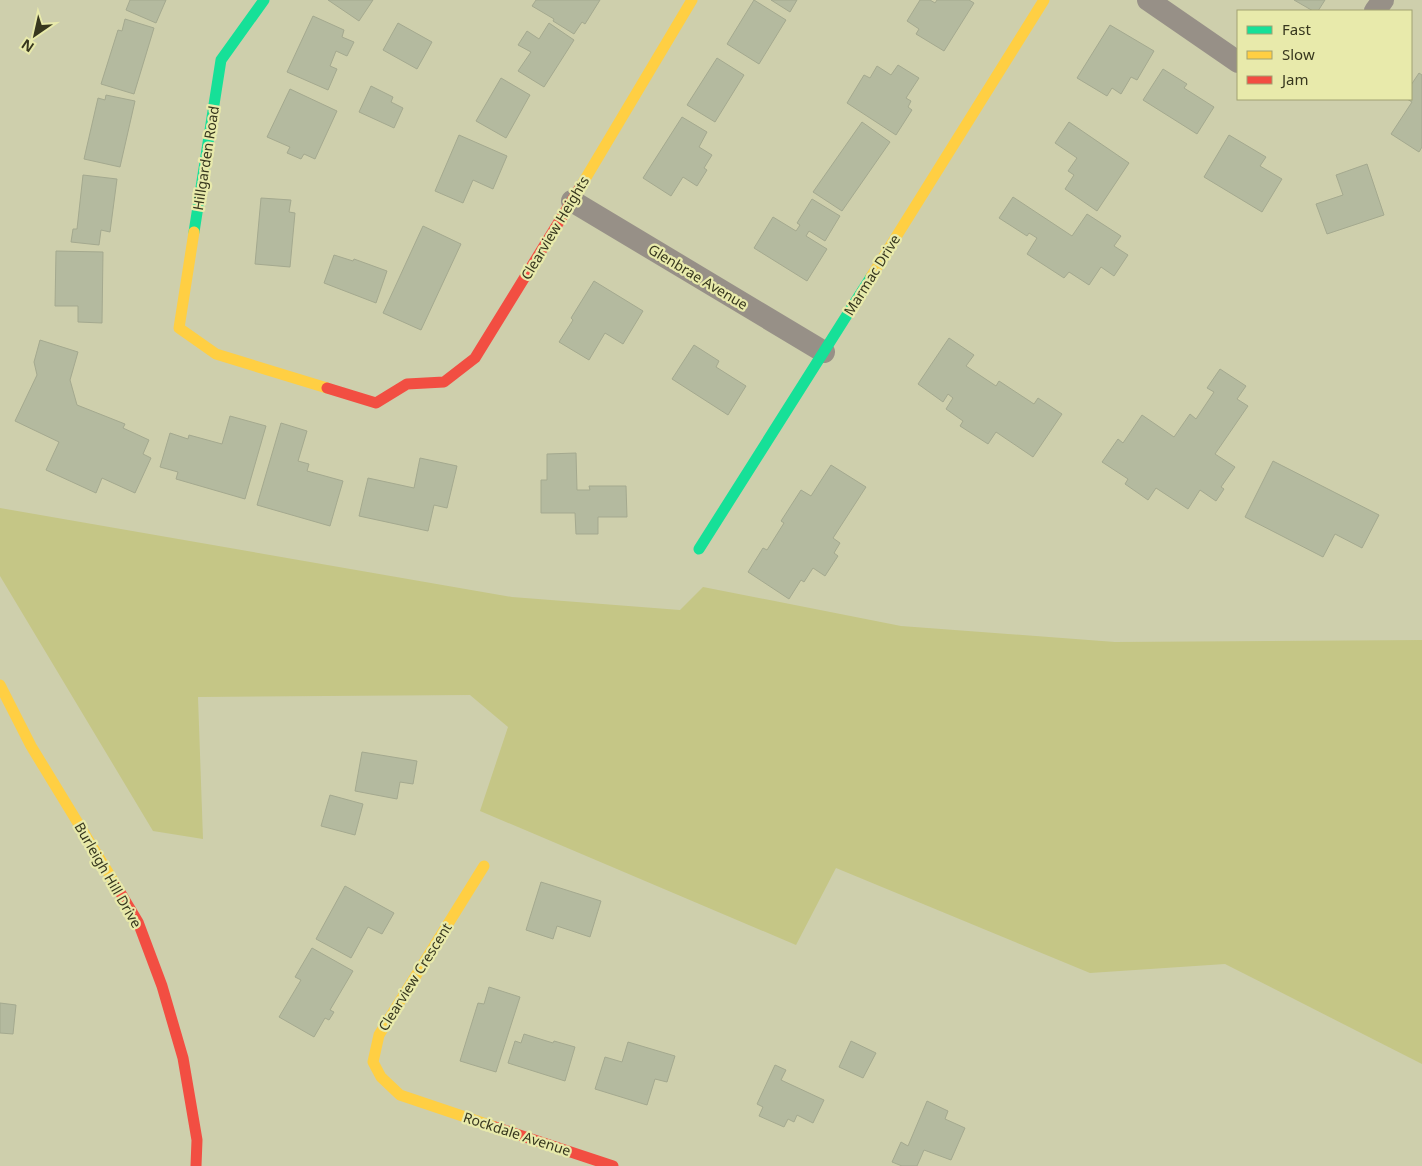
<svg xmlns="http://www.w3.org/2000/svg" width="1422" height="1166" viewBox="0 0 1422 1166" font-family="'Noto Sans',sans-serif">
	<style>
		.green { fill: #c5c686 }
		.building { fill: #b4ba9f; stroke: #a4a98f }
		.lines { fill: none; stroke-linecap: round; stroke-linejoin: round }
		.street { stroke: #979087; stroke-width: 22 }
		.fast { stroke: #16e098; stroke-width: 11 }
		.slow { stroke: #ffcf43; stroke-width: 11 }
		.jam { stroke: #f24e42; stroke-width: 11 }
		.labels { text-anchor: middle; stroke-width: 4.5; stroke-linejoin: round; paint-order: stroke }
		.street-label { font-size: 14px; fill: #37371e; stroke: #e8eaab }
	</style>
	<rect width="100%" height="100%" fill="#cecfac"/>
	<path class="green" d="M0,508L512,597L680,610L703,587L901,626L1115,642L1422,640V1064L1225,964L1090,973L836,868L796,945L480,811L508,727L470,695L198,697L203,839L153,831L0,576Z"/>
	<path class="building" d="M130,0H166L156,23L126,10Z
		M328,0H373L359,21Z
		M536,0H600L585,24L582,22L574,34L553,21L554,19L532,6Z
		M754,0L786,20L759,64L727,44Z
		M771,0H797L790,12Z
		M920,0H930L935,3L937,0H969L974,3L944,51L916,34L919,29L907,21Z
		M1294,0H1325L1318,11H1313Z
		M313,16L344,30L342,37L354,42L347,56L336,51L330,66L337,69L328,90L287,72Z
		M125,19L154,28L134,94L101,84L118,30L122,31Z
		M398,23L432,42L417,69L383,50Z
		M549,23L574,40L544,87L518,71L531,52L518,45L527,31L539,39Z
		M1110,25L1154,51L1137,80L1131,77L1121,94L1112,88L1107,96L1077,78Z
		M717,58L744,75L715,122L687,105Z
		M898,65L919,78L906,98L911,101L908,107L912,110L896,135L847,103L864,75L870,78L877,66L891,75Z
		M1163,69L1187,84L1184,88L1214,107L1197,134L1143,100Z
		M1419,73L1422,75V147L1419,152L1391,134L1412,102L1407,99H1411V85Z
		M501,78L530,95L506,138L476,121Z
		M371,86L393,97L391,102L403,108L394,128L359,112Z
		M290,89L337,111L315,159L304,154L301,159L287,153L290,147L267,137Z
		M106,95L135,101L120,167L84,159L98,98L105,100Z
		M682,117L707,132L699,147L712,155L704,168L707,170L697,186L683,177L671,196L643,178Z
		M862,122L890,142L842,211L813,192Z
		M1069,122L1129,163L1097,211L1065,189L1074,175L1068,171L1077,158L1055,143Z
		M459,135L507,156L493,189L473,180L463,203L435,191Z
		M1229,135L1266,157L1260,166L1282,179L1262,212L1204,177Z
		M1367,164L1384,215L1327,234L1316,204L1343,195L1336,175Z
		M83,175L117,179L110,232L101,230L99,245L71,242L73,229H77Z
		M1013,197L1072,236L1087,214L1121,236L1114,246L1128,255L1114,276L1101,267L1089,285L1069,272L1064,278L1027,254L1037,238L1029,233L1027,236L999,218Z
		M261,198L291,200L289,212L295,213L290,267L255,264Z
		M812,199L840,216L825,241L809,231L806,236L827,249L807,281L754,248L773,217L796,231L800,225L797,223Z
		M423,226L461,244L421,330L383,313Z
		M56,251L103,252L102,323L78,322V306H55Z
		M334,255L353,261L354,259L387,271L376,303L324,283Z
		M594,281L643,311L623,344L605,333L589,360L559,342L573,320L571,318Z
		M949,338L974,355L966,366L996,386L999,381L1034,404L1038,398L1062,414L1033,457L996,432L988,444L960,426L963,421L946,409L953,398L948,394L943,402L918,384Z
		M40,340L78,352L70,380L77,405L125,424L123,428L149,440L143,454L151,458L135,493L102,478L96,493L46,470L59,442L15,421L37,375L34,362Z
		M694,345L719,361L716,367L746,386L728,415L672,379Z
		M1220,369L1246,386L1237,399L1248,406L1215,454L1235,467L1221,487L1224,489L1216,501L1200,490L1188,509L1156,488L1148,500L1125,484L1128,479L1102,462L1118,439L1123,443L1142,415L1174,437L1190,414L1196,419L1214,392L1207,388Z
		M230,416L266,426L245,499L176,479L178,472L160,467L170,433L188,439L189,435L222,444Z
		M281,423L307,431L298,461L309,464L307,471L343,481L330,526L257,505Z
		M576,453L577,490H590L589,486H626L627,517H598V534H576L575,513H541V480H547V454Z
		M420,458L457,466L447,508L434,505L428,531L359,516L368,478L414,488Z
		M1273,461L1379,515L1362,548L1335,534L1323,557L1245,517Z
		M831,465L866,487L833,538L840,543L834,553L838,556L825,576L813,568L804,582L801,580L789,599L748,572L763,548L767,550L784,523L781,521L801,490L811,496Z
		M362,752L417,761L413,784L400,782L397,799L355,791Z
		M330,795L363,804L355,835L321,826Z
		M541,882L601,901L590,937L557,926L553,939L526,930Z
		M345,886L394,913L382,934L368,927L351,958L316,939Z
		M312,948L353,971L330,1010L334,1012L329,1020L325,1018L314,1037L279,1017L301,980L295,977Z
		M489,987L520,997L496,1072L460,1061L478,1003L484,1004Z
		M0,1003L16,1005L13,1034L0,1033Z
		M524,1034L553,1043L554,1041L575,1047L565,1081L508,1063L515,1041L521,1043Z
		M851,1041L876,1053L863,1078L839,1067Z
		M628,1042L675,1056L667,1082L655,1079L647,1105L595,1089L605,1057L622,1062Z
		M775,1065L786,1070L781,1080L824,1100L813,1123L797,1115L794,1122L788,1119L784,1127L759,1116L763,1107L757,1104Z
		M927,1101L948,1111L945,1119L965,1128L951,1160L924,1150L917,1166H902L892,1162L901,1142L908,1146Z"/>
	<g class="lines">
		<path class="street" d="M1148,0L1238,62
			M1375,11L1383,0
			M572,201L824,352"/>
		<path class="fast" d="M194,232L221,60L264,0
			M699,549L871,277"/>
		<path class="slow" d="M581,186L692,0
			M194,232L179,328L216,354L327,388
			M871,277L1044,0
			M0,685L31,746L117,887
			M484,866L379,1035L373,1062L381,1077L400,1095L495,1127"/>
		<path class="jam" d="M327,388L376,403L407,384L444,382L475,358L581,186
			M117,887L138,922L162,986L183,1058L197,1140L196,1166
			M495,1127L613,1166"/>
	</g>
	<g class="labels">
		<g class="street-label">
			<text transform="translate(206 158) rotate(-81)" y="5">Hillgarden Road</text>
			<text transform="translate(555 228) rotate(-59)" y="5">Clearview Heights</text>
			<text transform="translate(872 275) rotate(-58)" y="5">Marmac Drive</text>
			<text transform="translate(698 277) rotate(31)" y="5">Glenbrae Avenue</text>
			<text transform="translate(108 875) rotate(60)" y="5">Burleigh Hill Drive</text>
			<text transform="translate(415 977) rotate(-58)" y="5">Clearview Crescent</text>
			<text transform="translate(517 1134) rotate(18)" y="5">Rockdale Avenue</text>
		</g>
	</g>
	<rect x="1237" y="10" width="175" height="90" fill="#e8eaab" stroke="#a1a273"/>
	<rect x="1247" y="26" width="25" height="8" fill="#16e098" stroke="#a1a273"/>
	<text x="1282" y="35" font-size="15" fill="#37371e">Fast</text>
	<rect x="1247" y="51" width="25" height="8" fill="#ffcf43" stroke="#a1a273"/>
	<text x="1282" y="60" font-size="15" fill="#37371e">Slow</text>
	<rect x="1247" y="76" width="25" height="8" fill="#f24e42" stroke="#a1a273"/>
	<text x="1282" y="85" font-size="15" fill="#37371e">Jam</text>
	<g transform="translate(35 35) rotate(214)" stroke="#e8eaab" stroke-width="4" paint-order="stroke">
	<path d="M0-4L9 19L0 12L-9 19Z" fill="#37371e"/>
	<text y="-8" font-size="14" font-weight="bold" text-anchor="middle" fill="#37371e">N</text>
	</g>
</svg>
